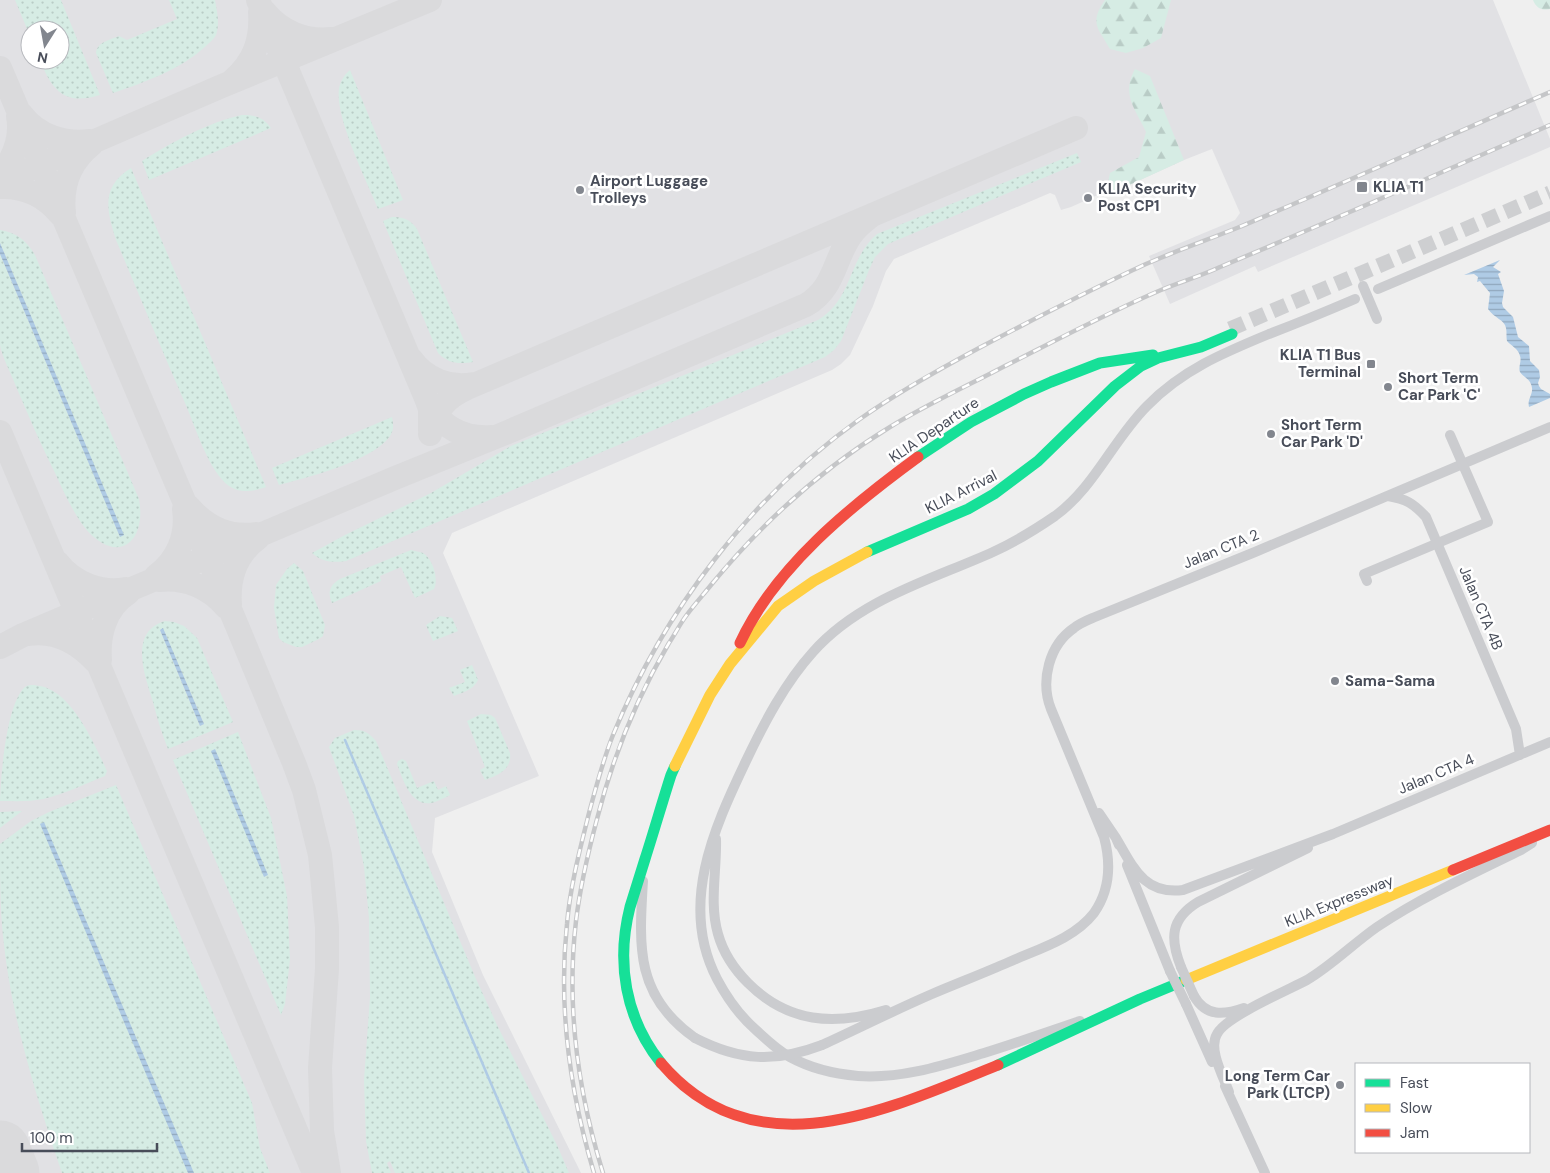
<svg xmlns="http://www.w3.org/2000/svg" width="1550" height="1173" viewBox="0 0 1550 1173" font-family="'DM Sans',sans-serif">
	<style>
		.airport { fill: #e1e1e4; fill-rule: evenodd }
		.grass { fill: url(#grass-dots); fill-rule: evenodd }
		.forest { fill: url(#forest-firs) }
		.water { fill: url(#water-rules) }
		.lines { fill: none; stroke-linecap: round; stroke-linejoin: round }
		.stream { stroke: #afcbe5; stroke-width: 2.5 }
		.taxiway { stroke: #dadadc; stroke-width: 24 }
		.runway { stroke: #dadadc; stroke-width: 61 }
		.primary-tunnel { stroke: #cecfd1; stroke-width: 15; stroke-dasharray: 15 8; stroke-linecap: butt }
		.street { stroke: #cbcccf; stroke-width: 10 }
		.fast { stroke: #16e098; stroke-width: 11 }
		.slow { stroke: #ffcf43; stroke-width: 11 }
		.jam { stroke: #f24e42; stroke-width: 11 }
		.rail-casing { stroke: #c5c6c8; stroke-width: 4.5 }
		.rail { stroke: #fff; stroke-width: 2.5; stroke-dasharray: 8; stroke-linecap: butt }
		.street-bridge { stroke: #cbcccf; stroke-width: 10 }
		.poi-dot { fill: #82868e; stroke: #fff; stroke-width: 2 }
		.labels { text-anchor: middle; stroke-width: 5; stroke-linejoin: round; paint-order: stroke }
		.poi-label { font-size: 15px; font-weight: bold; fill: #484d59; stroke: #fff; text-anchor: start }
		.street-label { font-size: 15px; fill: #484d59; stroke: #fff }
	</style>
	<defs>
		<pattern id="grass-dots" width="8" height="8" patternUnits="userSpaceOnUse" patternTransform="scale(1.25)"><rect width="8" height="8" fill="#d6ece4"/><path d="M2 2h.1M6 6h.1" fill="none" stroke="#b9ccc6" stroke-width="1.8" stroke-linecap="round"/></pattern>
		<pattern id="forest-firs" width="22" height="20" patternUnits="userSpaceOnUse" patternTransform="scale(1.25)"><rect width="22" height="20" fill="#d6ece4"/><path d="M5 1l3.5 6h-7zM16 11l3.5 6h-7z" fill="#b9ccc6"/></pattern>
		<pattern id="water-rules" width="6" height="5" patternUnits="userSpaceOnUse" patternTransform="scale(1.25)"><rect width="6" height="5" fill="#afcbe5"/><path d="M0 2.5h6" fill="none" stroke="#90a7bd"/></pattern>
	</defs>
	<rect width="100%" height="100%" fill="#efefef"/>
	<path class="airport" d="M0,0H1493L1550,139V147L1258,272L1255,266L1170,304L1149,256L1235,220L1240,213L1212,149L1184,160L1114,192L1111,189L1071,207L1061,210L1055,195L1050,193L894,259L886,271L873,306L850,355L841,364L832,370L452,533L443,553L539,776L435,818L432,852L483,975L581,1173H0ZM30,30H60V60H30Z"/>
	<path class="grass" d="M15,0H61L100,95C65,106 52,91 40,60H60V30H30V36Z
		M169,0H215C217,12 220,23 216,35C214,39 209,43 206,46C180,70 145,82 113,93L96,53C97,42 110,40 119,36L127,40L177,19Z
		M350,70L403,200L378,209C367,181 335,118 339,89C340,82 344,75 350,70Z
		M242,115C255,115 263,117 271,128L149,180L142,161C170,143 209,122 242,115Z
		M1077,153L1081,162L888,244L875,257L869,270L841,341L834,350L825,357L346,561C333,563 322,562 312,553L345,535L431,493L511,446L818,320C853,299 848,259 877,234Z
		M131,168L266,487C255,491 240,494 229,486C209,472 195,426 185,403C161,349 139,294 116,240C107,211 100,187 131,168Z
		M392,217C403,217 410,219 417,229L473,362C459,364 449,364 438,353L383,221Z
		M0,230C17,233 26,240 35,255L139,499C147,543 117,566 85,528C73,512 64,493 56,475C41,445 28,415 15,384C11,373 2,357 0,345C0,337 0,327 0,318C0,297 0,275 0,254L120,536L123,535L0,243Z
		M392,417C393,422 394,427 392,432C381,459 306,478 279,485L272,468Z
		M411,550C415,551 420,552 423,553C433,559 439,579 434,589L415,598L401,567L380,576L381,581L332,603C327,592 330,585 340,579Z
		M294,563L303,571L325,625L323,636L319,639L302,647H296L283,642L279,638L274,608L276,585L287,569Z
		M440,616L452,618L458,631L433,641L426,625Z
		M165,621L174,622L184,626L197,638L233,722L168,749C162,734 157,718 153,702C145,676 128,632 165,621ZM163,629L204,724L200,726L160,630Z
		M472,665L478,680C473,690 464,692 454,696L449,688L465,682L460,670Z
		M34,685C39,686 44,686 49,689C75,700 96,747 107,771L105,776C85,784 64,794 43,799C29,802 14,801 0,801C1,774 6,709 23,689C26,685 30,685 34,685Z
		M481,714L491,715L495,718L510,753C512,770 498,775 485,780L480,770L485,767L467,721Z
		M354,730C365,730 369,733 376,741L476,979L498,1027L557,1145L569,1173H395L390,1161L387,1163L391,1173H372L366,1141L364,1080L370,997L369,918L364,867L354,816L329,747L335,738Z
		M238,732L271,818L287,896L290,959L285,1004L281,1015L173,760Z
		M402,759L406,761L417,788L434,781L438,790L446,786L450,795C444,798 437,802 431,803C410,806 403,779 397,764L398,761Z
		M116,785L252,1103L260,1148L270,1173H62C36,1096 11,1017 3,936C0,905 0,875 0,844L31,821L49,812Z
		M22,811L0,828V812Z"/>
	<path class="forest" d="M1105,0H1171L1161,38L1143,48L1126,53L1110,49C1098,28 1089,23 1105,0Z
		M1533,0H1550V9C1542,11 1536,8 1533,0Z
		M1135,69L1150,76L1184,160L1114,192L1108,182L1110,173L1139,157L1146,132C1135,108 1121,95 1135,69Z"/>
	<path class="water" d="M0,243L124,535L120,537L0,254Z
		M1500,260L1493,267L1501,272L1498,274L1504,291L1502,303L1503,307L1513,317L1518,337L1529,346L1530,361L1539,370L1540,377L1538,383L1539,386L1541,389L1550,394V398L1529,407C1527,399 1533,395 1532,388C1531,379 1524,378 1520,372C1518,367 1522,361 1520,356C1518,348 1511,346 1507,341C1506,336 1507,332 1506,328C1505,320 1494,318 1488,309L1490,293L1480,281L1477,282L1478,277L1474,274L1464,275Z
		M163,628L204,724L200,726L160,630Z
		M215,749L268,875L264,877L211,751Z
		M44,822L194,1173H188L40,824Z"/>
	<g class="lines">
		<path class="stream" d="M345,740L529,1173"/>
		<path class="taxiway" d="M258,0L426,398L430,409V430
			M264,11C281,32 306,42 332,39
			M0,68L235,621L294,763L304,790L320,855L327,927V969L320,1068L322,1131L329,1173
			M233,80C254,62 262,40 260,12
			M22,115C38,136 64,144 90,141
			M0,175C14,158 22,138 18,116
			M0,182L222,86L430,0
			M0,187C24,186 45,196 60,214
			M64,213C61,186 70,162 91,145
			M411,359C425,379 450,389 474,384
			M429,404C442,428 464,439 492,437
			M0,432L314,1173
			M430,434C438,409 443,399 467,388L1076,128
			M189,507C207,528 229,538 256,534
			M58,563C73,583 102,594 126,589
			M156,576C177,561 188,536 184,509
			M159,580C185,577 209,587 226,607
			M230,605C228,579 236,554 258,538
			M29,634C55,630 78,643 95,661
			M0,647L23,635L77,612L395,478L503,434L806,305C835,288 834,259 851,235C857,227 863,222 871,216
			M100,660C98,635 105,608 128,593"/>
		<path class="runway" d="M0,1151L9,1173"/>
		<path class="primary-tunnel" d="M1230,329L1550,193"/>
		<path class="street" d="M1378,289L1550,216
			M1388,496C1406,499 1413,503 1426,517L1516,729L1520,755
			M1099,813L1116,838L1119,845
			M1116,838C1133,867 1144,895 1183,890L1333,834L1550,742
			M716,839C717,870 709,903 718,934C723,952 735,970 748,983C788,1023 834,1026 886,1010
			M1127,865L1170,971
			M643,881C639,946 635,996 695,1038
			M1181,967C1170,939 1170,919 1198,902L1308,848
			M1194,996C1206,1017 1224,1015 1244,1008
			M1186,1004L1212,1062
			M1080,1021C1048,1032 1016,1043 984,1053C944,1065 902,1079 858,1076C835,1074 810,1068 790,1057C777,1050 767,1040 756,1030C740,1016 727,998 717,979C679,906 713,830 746,761C764,723 785,683 813,652C860,599 931,580 993,552C1015,542 1036,529 1055,516C1094,488 1113,440 1147,406C1182,370 1223,353 1269,334C1298,323 1327,311 1355,299
			M822,1045C859,1028 895,1010 932,994C958,983 984,973 1009,962C1038,949 1074,939 1094,913C1110,890 1111,863 1104,837L1051,709C1040,681 1049,645 1074,628C1080,623 1088,620 1095,617L1255,552L1550,427
			M1225,1086L1265,1173
			M1229,1092C1223,1076 1208,1049 1217,1034C1225,1017 1288,990 1307,980C1331,966 1354,943 1377,927C1422,897 1472,874 1521,850L1532,843"/>
		<path class="fast" d="M918,457L971,422L1024,394L1051,382L1100,363L1153,355
			M867,552L968,509L994,494L1038,461L1115,386L1141,366L1158,358L1201,347L1232,334
			M661,1063C625,1018 616,962 630,907C635,891 640,875 645,859C654,831 662,803 671,775L675,766
			M998,1065L1140,999L1186,980"/>
		<path class="slow" d="M675,766L710,695L730,664L778,606L814,581L867,552
			M1186,980L1453,870"/>
		<path class="jam" d="M740,643C775,567 851,506 918,457
			M1453,870L1550,830
			M661,1063C755,1173 887,1110 998,1065"/>
		<defs>
			<path id="rail" d="M594,1173C570,1092 558,1008 567,924C570,887 580,849 589,813C596,787 603,760 613,735C664,611 750,497 860,419C898,392 938,370 979,348C1034,319 1089,290 1146,264C1176,251 1207,240 1237,228C1342,184 1446,137 1550,92
				M603,1173C578,1092 566,1006 576,921C580,887 588,853 597,819C613,756 636,699 669,643C675,634 680,624 686,616C694,605 703,595 711,585C762,523 821,469 890,427C926,405 965,387 1003,367C1055,341 1107,313 1161,290C1180,282 1201,276 1220,267C1331,221 1440,173 1550,125"/>
		</defs>
		<use href="#rail" class="rail-casing"/>
		<use href="#rail" class="rail"/>
		<path class="street-bridge" d="M1363,286L1377,319
			M1367,581L1364,574L1488,522L1450,435
			M1181,967L1194,996
			M1170,971L1186,1004
			M695,1038C740,1061 775,1063 822,1045"/>
	</g>
	<g class="poi-dot">
		<rect x="1356" y="181" width="12" height="12" rx="2.5"/>
		<circle cx="580" cy="190" r="5"/>
		<circle cx="1088" cy="198" r="5"/>
		<rect x="1366" y="359" width="10" height="10" rx="2.5"/>
		<circle cx="1388" cy="387" r="5"/>
		<circle cx="1271" cy="434" r="5"/>
		<circle cx="1335" cy="681" r="5"/>
		<circle cx="1340" cy="1085" r="5"/>
	</g>
	<g class="labels">
		<g class="poi-label">
			<text x="590" y="186">Airport Luggage<tspan x="590" dy="17">Trolleys</tspan></text>
			<text x="1373" y="192">KLIA T1</text>
			<text x="1098" y="194">KLIA Security<tspan x="1098" dy="17">Post CP1</tspan></text>
			<text x="1361" y="360" text-anchor="end">KLIA T1 Bus<tspan x="1361" dy="17">Terminal</tspan></text>
			<text x="1398" y="383">Short Term<tspan x="1398" dy="17">Car Park 'C'</tspan></text>
			<text x="1281" y="430">Short Term<tspan x="1281" dy="17">Car Park 'D'</tspan></text>
			<text x="1345" y="686">Sama-Sama</text>
			<text x="1330" y="1081" text-anchor="end">Long Term Car<tspan x="1330" dy="17">Park (LTCP)</tspan></text>
		</g>
		<g class="street-label">
			<text transform="translate(934 430) rotate(-34)" y="5">KLIA Departure</text>
			<text transform="translate(961 492) rotate(-27)" y="5">KLIA Arrival</text>
			<text transform="translate(1221 549) rotate(-22)" y="5">Jalan CTA 2</text>
			<text transform="translate(1481 608) rotate(67)" y="5">Jalan CTA 4B</text>
			<text transform="translate(1436 774) rotate(-23)" y="5">Jalan CTA 4</text>
			<text transform="translate(1339 901) rotate(-22)" y="5">KLIA Expressway</text>
		</g>
	</g>
	<rect x="1355" y="1063" width="175" height="90" fill="#ffffff" stroke="#b6b8bd"/>
	<rect x="1365" y="1079" width="25" height="8" fill="#16e098" stroke="#b6b8bd"/>
	<text x="1400" y="1088" font-size="15" fill="#484d59">Fast</text>
	<rect x="1365" y="1104" width="25" height="8" fill="#ffcf43" stroke="#b6b8bd"/>
	<text x="1400" y="1113" font-size="15" fill="#484d59">Slow</text>
	<rect x="1365" y="1129" width="25" height="8" fill="#f24e42" stroke="#b6b8bd"/>
	<text x="1400" y="1138" font-size="15" fill="#484d59">Jam</text>
	<g transform="translate(45 45) rotate(191)"><circle r="24" fill="#ffffff" stroke="#b6b8bd"/>
	<path d="M0-4L9 19L0 12L-9 19Z" fill="#82868e"/>
	<text y="-8" font-size="14" font-weight="bold" text-anchor="middle" fill="#484d59">N</text>
	</g>
	<path d="M22 1143v8h135v-8" fill="none" stroke="#484d59" stroke-width="2.5"/>
	<text x="30" y="1143" font-size="15" fill="#484d59" stroke="#ffffff" stroke-width="4" paint-order="stroke">100 m</text>
</svg>
